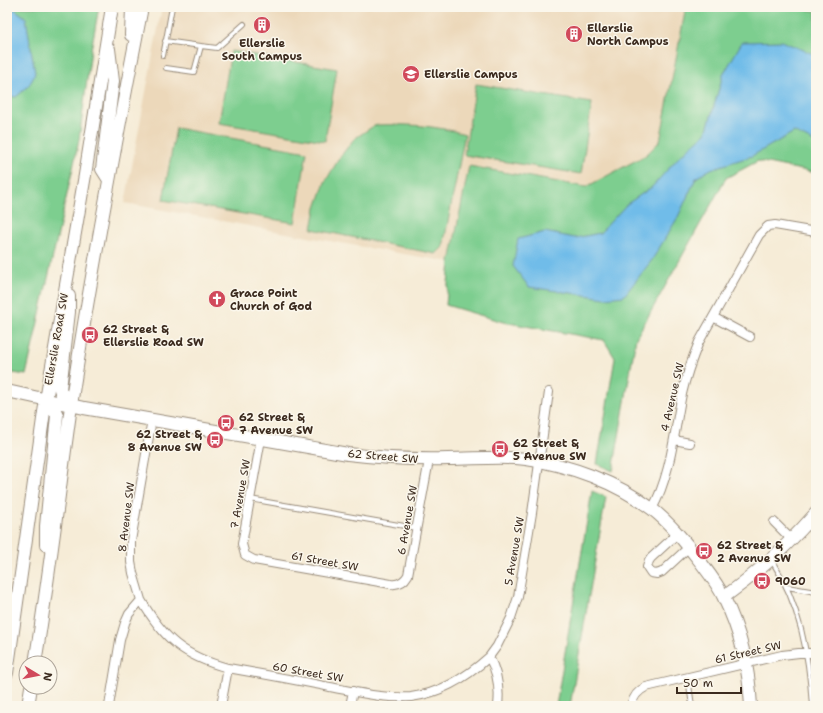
<svg xmlns="http://www.w3.org/2000/svg" width="823" height="713" viewBox="0 0 823 713" font-family="'Shantell Sans',sans-serif">
	<style>
		.built { fill: #ecd8ba }
		.green { fill: #7dce8f; stroke: #5c7c56 }
		.water { fill: #6fbce9; stroke: #557384 }
		.lines { fill: none; stroke-linecap: round; stroke-linejoin: round }
		.lane-casing { stroke: #988b7a; stroke-width: 6 }
		.street-casing { stroke: #988b7a; stroke-width: 10 }
		.secondary-casing { stroke: #988b7a; stroke-width: 14 }
		.lane { stroke: #fff; stroke-width: 4 }
		.street { stroke: #fff; stroke-width: 8 }
		.secondary { stroke: #fff; stroke-width: 12 }
		.labels { text-anchor: middle; stroke-width: 3; stroke-linejoin: round; paint-order: stroke }
		.poi-label { font-size: 11px; font-weight: bold; fill: #3b2a1e; stroke: #fbf7ec; text-anchor: start }
		.street-label { font-size: 11px; fill: #3b2a1e; stroke: #fbf7ec }
	</style>
	<rect width="100%" height="100%" fill="#fbf7ec"/>
	<filter id="ink" filterUnits="userSpaceOnUse"><feTurbulence type="fractalNoise" baseFrequency=".025" numOctaves="2"/><feDisplacementMap in="SourceGraphic" scale="8" xChannelSelector="R" yChannelSelector="G"/><feConvolveMatrix kernelMatrix="1 2 1 2 8 2 1 2 1" color-interpolation-filters="sRGB"/></filter>
	<filter id="wash" filterUnits="userSpaceOnUse"><feTurbulence type="fractalNoise" baseFrequency=".012" numOctaves="4" result="noise"/><feDisplacementMap in="SourceGraphic" scale="16" xChannelSelector="R" yChannelSelector="G"/><feGaussianBlur stdDeviation="0.9" result="paint"/><feColorMatrix in="noise" values="0 0 0 0 0 0 0 0 0 0 0 0 0 0 0 0 0 1.4 0 .05"/><feComposite in="paint" operator="in"/></filter>
	<g filter="url(#wash)">
		<rect width="100%" height="100%" fill="#f6ecd7"/>
		<path class="built" d="M162,7H686L660,141L646,155L586,187L469,166L450,262L346,244L125,203Z"/>
		<path class="green" d="M7,7H99L91,50L79,140L75,159L26,375L7,372Z
			M686,7H793L816,11V173L758,161L726,178L636,338L613,471L597,464L615,358L604,340L503,322L446,305L450,262L469,166L586,187L646,155L660,141Z
			M231,51L337,69L325,141L219,123Z
			M476,84L592,103L581,174L464,155Z
			M375,125C408,124 433,125 465,134L443,247L436,254L312,229L316,208L325,182L340,157L354,139Z
			M176,128L307,152L295,223L163,200Z
			M592,491L606,497L570,706H556Z"/>
		<path class="water" d="M7,7L16,10L26,18L35,73C32,84 24,90 16,97L7,96Z
			M781,41L816,55V143L794,132L752,156L711,169L696,178L678,217L652,260L624,296L605,298L529,287L513,266L518,239L545,232L575,238L600,233L627,204L652,187L678,158L706,133L723,75L742,42Z"/>
	</g>
	<g filter="url(#ink)">
		<g class="lines">
			<defs>
				<path id="lane" d="M165,41L201,46L194,72L166,68
					M201,46L217,48L244,24
					M163,56L172,7
					M250,499L416,528
					M772,561C800,604 809,655 812,706
					M787,587L816,592
					M688,678L692,706"/>
				<path id="street" d="M713,317L750,337
					M261,439L242,544L245,555L254,560L391,584C399,585 404,582 408,575L429,460
					M674,440L690,443
					M652,509C671,475 674,433 682,394C686,376 692,359 699,342L759,235L768,226L775,225L816,232
					M774,522L791,539
					M677,534L651,558L649,561L647,567L651,573L657,574L662,572L689,547
					M141,600C164,639 183,656 228,668C262,674 296,680 330,687C357,692 384,699 411,697C442,693 467,677 489,657
					M109,706L120,640L125,623L129,614L141,600L133,573L131,562V541L152,419
					M221,706L228,668
					M350,706L353,691
					M498,706C500,688 498,673 489,657L497,646L511,618L518,597L532,513L549,392
					M631,706C633,697 637,691 646,687L782,655L799,653H816"/>
				<path id="secondary" d="M131,35L132,7
					M109,49L113,81L102,169L109,180
					M69,296V312L60,389L64,399L72,406
					M7,391L84,408L348,454C381,458 414,460 448,459C474,459 500,456 526,459C570,465 616,482 652,509C670,523 685,542 699,560C708,572 718,584 724,598C741,632 749,669 751,706
					M46,545V526L57,415L52,405L46,399
					M724,597C758,573 789,544 816,513
					M35,663C50,573 60,482 73,392C93,263 117,135 142,7
					M7,673L44,412L85,175L112,7
					M28,706L31,687"/>
			</defs>
			<use href="#lane" class="lane-casing"/>
			<use href="#street" class="street-casing"/>
			<use href="#secondary" class="secondary-casing"/>
			<use href="#lane" class="lane"/>
			<use href="#street" class="street"/>
			<use href="#secondary" class="secondary"/>
		</g>
	</g>
	<defs>
		<symbol id="building-disc" viewBox="-11 -11 22 22"><circle r="9.5" fill="#d1495b" stroke="#fbf7ec"/><path d="M-4-6H4V6H1V3H-1V6H-4ZM-2.5-4.3h1.7v1.8h-1.7ZM.8-4.3h1.7v1.8H.8ZM-2.5-1h1.7V.8h-1.7ZM.8-1h1.7V.8H.8Z" fill="#fff"/></symbol>
		<symbol id="school-disc" viewBox="-11 -11 22 22"><circle r="9.5" fill="#d1495b" stroke="#fbf7ec"/><path d="M0-5L7-2L0 1L-7-2ZM-4 1L0 2.5L4 1V4Q0 6-4 4Z" fill="#fff"/></symbol>
		<symbol id="church-disc" viewBox="-11 -11 22 22"><circle r="9.5" fill="#d1495b" stroke="#fbf7ec"/><path d="M-1.2-6h2.4v3.5h3.3v2.4h-3.3V6h-2.4V-.1h-3.3v-2.4h3.3Z" fill="#fff"/></symbol>
		<symbol id="bus-disc" viewBox="-11 -11 22 22"><circle r="9.5" fill="#d1495b" stroke="#fbf7ec"/><path d="M-5-6H5V4H4V6H2V4H-2V6H-4V4H-5ZM-3.5-4V0h7V-4ZM-3.5 1.2v1.5H-2V1.2ZM2 1.2v1.5H3.5V1.2Z" fill="#fff"/></symbol>
	</defs>
	<g fill-rule="evenodd">
		<use href="#building-disc" x="252" y="15" width="20" height="20"/>
		<use href="#building-disc" x="564" y="24" width="20" height="20"/>
		<use href="#school-disc" x="401" y="64" width="20" height="20"/>
		<use href="#church-disc" x="207" y="289" width="20" height="20"/>
		<use href="#bus-disc" x="80" y="325" width="20" height="20"/>
		<use href="#bus-disc" x="216" y="413" width="20" height="20"/>
		<use href="#bus-disc" x="205" y="430" width="20" height="20"/>
		<use href="#bus-disc" x="490" y="439" width="20" height="20"/>
		<use href="#bus-disc" x="694" y="541" width="20" height="20"/>
		<use href="#bus-disc" x="752" y="571" width="20" height="20"/>
	</g>
	<g class="labels">
		<g class="poi-label">
			<text x="587" y="32">Ellerslie<tspan x="587" dy="13">North Campus</tspan></text>
			<text x="262" y="47" text-anchor="middle">Ellerslie<tspan x="262" dy="13">South Campus</tspan></text>
			<text x="424" y="78">Ellerslie Campus</text>
			<text x="230" y="297">Grace Point<tspan x="230" dy="13">Church of God</tspan></text>
			<text x="103" y="333">62 Street &amp;<tspan x="103" dy="13">Ellerslie Road SW</tspan></text>
			<text x="239" y="421">62 Street &amp;<tspan x="239" dy="13">7 Avenue SW</tspan></text>
			<text x="202" y="438" text-anchor="end">62 Street &amp;<tspan x="202" dy="13">8 Avenue SW</tspan></text>
			<text x="513" y="447">62 Street &amp;<tspan x="513" dy="13">5 Avenue SW</tspan></text>
			<text x="717" y="549">62 Street &amp;<tspan x="717" dy="13">2 Avenue SW</tspan></text>
			<text x="775" y="585">9060</text>
		</g>
		<g class="street-label">
			<text transform="translate(56 339) rotate(-80)" y="4">Ellerslie Road SW</text>
			<text transform="translate(672 397) rotate(-77)" y="4">4 Avenue SW</text>
			<text transform="translate(383 456) rotate(5)" y="4">62 Street SW</text>
			<text transform="translate(240 494) rotate(-80)" y="4">7 Avenue SW</text>
			<text transform="translate(126 517) rotate(-83)" y="4">8 Avenue SW</text>
			<text transform="translate(407 520) rotate(-80)" y="4">6 Avenue SW</text>
			<text transform="translate(514 551) rotate(-80)" y="4">5 Avenue SW</text>
			<text transform="translate(325 561) rotate(10)" y="4">61 Street SW</text>
			<text transform="translate(748 652) rotate(-13)" y="4">61 Street SW</text>
			<text transform="translate(308 672) rotate(10)" y="4">60 Street SW</text>
		</g>
	</g>
	<rect width="823" height="713" fill="none" stroke="#fbf7ec" stroke-width="24"/>
	<g transform="translate(38 675) rotate(100)"><circle r="19" fill="#fbf7ec" stroke="#aea59a"/>
	<path d="M0-3L7 15L0 10L-7 15Z" fill="#d1495b"/>
	<text y="-6" font-size="11" font-weight="bold" text-anchor="middle" fill="#3b2a1e">N</text>
	</g>
	<path d="M677 687v6h64v-6" fill="none" stroke="#3b2a1e" stroke-width="2"/>
	<text x="683" y="687" font-size="12" fill="#3b2a1e" stroke="#fbf7ec" stroke-width="3" paint-order="stroke">50 m</text>
</svg>
